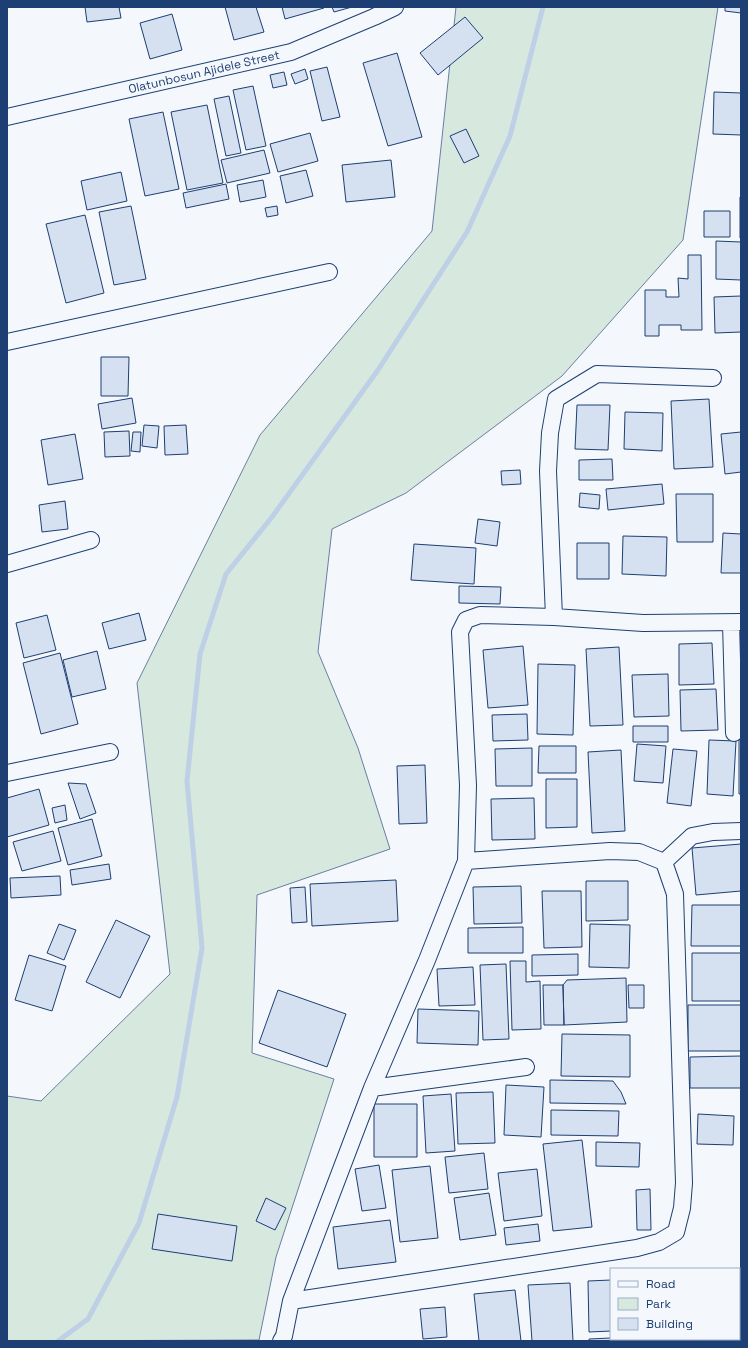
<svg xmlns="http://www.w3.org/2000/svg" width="748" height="1348" viewBox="0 0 748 1348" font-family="'Space Grotesk',sans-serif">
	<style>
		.green { fill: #d7e8df; stroke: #687fa3 }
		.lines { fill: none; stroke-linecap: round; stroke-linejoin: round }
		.stream { stroke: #bed0e5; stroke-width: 5 }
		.building { fill: #d5e0f0; stroke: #1d3f73 }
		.minor-casing { stroke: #1d3f73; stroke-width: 18 }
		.minor { stroke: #f4f7fb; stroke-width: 16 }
		.labels { text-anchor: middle; stroke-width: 3; stroke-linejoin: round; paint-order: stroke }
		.street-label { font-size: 12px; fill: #1d3f73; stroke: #f4f7fb }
	</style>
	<rect width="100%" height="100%" fill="#f4f7fb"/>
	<path class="green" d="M456,7H718L683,240L562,376L406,493L332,529L318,652L358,748L390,849L257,895L252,1053L334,1079L276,1257L259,1340L7,1341V1096L41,1101L170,974L137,683L260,435L432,231Z"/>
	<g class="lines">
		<path class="stream" d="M58,1341L88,1319L139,1223L177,1097L202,948L187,781L200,654L226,574L272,517L378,370L467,232L510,136L543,7"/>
	</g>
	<path class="building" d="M85,7H119L121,18L87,22Z
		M225,7H256L264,32L234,40Z
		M282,7H323L324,8L285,19Z
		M332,7H352L334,12Z
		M725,7H741V13L725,11Z
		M172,14L182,50L150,59L140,23Z
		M465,17L483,38L438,75L420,53Z
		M397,53L422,137L388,146L363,63Z
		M327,67L340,117L322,121L310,71Z
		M305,69L308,79L295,84L291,74Z
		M284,72L287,85L273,88L270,75Z
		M253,86L266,146L246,150L233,90Z
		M714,92L741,93V135L713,134Z
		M229,96L241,153L226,156L214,99Z
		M207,105L223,183L187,190L171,112Z
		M163,112L179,189L145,196L129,119Z
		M466,129L479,156L464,163L450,136Z
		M310,133L318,161L278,172L270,144Z
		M264,150L270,173L227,183L221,160Z
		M391,160L395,197L346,202L342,165Z
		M306,170L313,196L286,203L280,176Z
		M121,172L127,201L87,210L81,181Z
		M263,180L266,197L240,202L237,185Z
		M226,184L229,199L186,208L183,193Z
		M740,197H741V238H740Z
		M131,206L146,279L114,285L99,212Z
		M277,206L278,215L267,217L265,208Z
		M704,211H730V237H704Z
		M85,215L104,293L66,303L46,224Z
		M716,241L741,242V280L716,279Z
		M688,255H701L702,330H681V325H659V336H645V290H666V297H679L678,278L688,279Z
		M741,296V332L715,333L714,297Z
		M101,357H129L128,396H101Z
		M132,398L136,423L102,429L98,404Z
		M709,399L713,467L674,469L671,401Z
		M577,405H610L608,450L575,449Z
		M625,412L663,413L662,451L624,449Z
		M144,425L159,426L157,448L142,446Z
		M186,425L188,454L165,455L164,426Z
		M129,431L130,456L105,457L104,432Z
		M133,432H141L140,452L131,451Z
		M741,432V472L725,474L721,434Z
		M75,434L83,479L48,485L41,440Z
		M612,459L613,480H579V460Z
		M520,470L521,484L502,485L501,471Z
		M662,484L664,504L608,510L606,489Z
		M580,493L600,495L599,509L579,507Z
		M676,494H713V542H677Z
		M65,501L68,529L42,532L39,505Z
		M478,519L500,522L497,546L475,543Z
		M723,533L741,534V573H721Z
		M623,536L667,537L666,576L622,574Z
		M577,543H609V579H577Z
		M414,544L476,548L474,584L411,580Z
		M459,586L501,587L500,604L459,603Z
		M139,613L146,640L109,649L102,623Z
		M47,615L56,650L24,658L16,623Z
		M712,643L714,684L679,685V644Z
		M523,646L528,705L488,708L483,650Z
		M619,647L623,725L590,726L586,649Z
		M97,651L106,689L72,697L63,660Z
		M60,653L78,724L41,734L23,663Z
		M538,664L575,665L573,735L537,734Z
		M668,674L669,716L634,717L632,675Z
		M716,689L718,730L681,731L680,690Z
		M527,714L528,740L493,741L492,715Z
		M633,726H668V742H633Z
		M739,739H741V794H739Z
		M709,740L736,741L733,796L707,794Z
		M637,744L666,746L663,783L634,781Z
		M539,746H576V773H538Z
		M532,748V786H496L495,749Z
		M673,749L697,751L691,806L667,803Z
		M621,750L625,831L592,833L588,752Z
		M425,765L427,823L399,824L397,766Z
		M546,779H577V827L546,828Z
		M68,783L86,784L96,813L80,819Z
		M39,789L49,825L7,837V798Z
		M534,798L535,839L492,840L491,799Z
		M65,805L67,820L55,823L52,808Z
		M92,819L102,856L68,865L58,828Z
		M53,831L61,861L22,871L13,842Z
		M741,844V891L696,895L692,848Z
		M109,864L111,879L72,885L70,870Z
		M60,876L61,895L11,898L10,878Z
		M396,880L398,921L312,926L310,884Z
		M586,881H628V920L586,921Z
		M521,886L522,923L474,924L473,887Z
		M305,887L307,922L292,923L290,888Z
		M542,891H581L582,947L544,948Z
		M692,905H741V946H691Z
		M116,920L150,936L120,998L86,982Z
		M59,924L76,930L64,960L47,953Z
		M590,924L630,925L629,968L589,967Z
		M523,927V953H468V928Z
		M692,953H741V1001H692Z
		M578,954V975L532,976V955Z
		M29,955L66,966L52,1011L15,1000Z
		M510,961H526V982L540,981L541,1029L512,1030Z
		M506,964L509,1039L483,1040L480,965Z
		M473,967L475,1005L439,1006L437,969Z
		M626,978L627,1022L564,1025L563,985L567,980Z
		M543,985H563L564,1025H544Z
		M628,985H644V1008H629Z
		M278,990L346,1014L327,1067L259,1043Z
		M688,1005H741V1051H688Z
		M418,1009L479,1011L478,1045L417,1043Z
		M562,1034L630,1035V1077L561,1076Z
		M741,1056V1088H690V1057Z
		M550,1080L613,1081L621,1092L626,1104L550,1103Z
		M506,1085L544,1087L541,1137L504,1135Z
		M493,1092L495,1143L458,1144L456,1093Z
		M451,1094L455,1151L426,1153L423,1096Z
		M374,1104H417V1157H374Z
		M551,1110L619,1111L618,1136L551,1135Z
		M698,1114L734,1116L733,1145L697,1144Z
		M582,1140L592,1227L553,1231L543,1144Z
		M596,1142L640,1143L639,1167L596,1166Z
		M484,1153L488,1189L449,1193L445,1157Z
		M379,1165L386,1208L362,1211L355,1169Z
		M430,1166L438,1238L400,1242L392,1170Z
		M537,1169L542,1216L504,1221L498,1173Z
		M650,1189L651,1230H637L636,1190Z
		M489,1193L496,1235L460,1240L454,1198Z
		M266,1198L286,1208L275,1230L256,1221Z
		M158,1214L237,1226L232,1261L152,1249Z
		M390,1220L396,1262L338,1269L333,1227Z
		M538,1224L540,1241L506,1245L504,1228Z
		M611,1280V1331L589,1332L588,1281Z
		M570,1283L573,1341H532L528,1285Z
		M515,1290L521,1341H479L474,1294Z
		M445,1307L447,1337L423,1339L420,1309Z
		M611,1338V1339H629L630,1341H589V1339Z
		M637,1339H680V1341H637Z"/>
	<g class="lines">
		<defs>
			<path id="minor" d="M7,117L291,52L374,17L395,7
				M7,342L329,272
				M7,564L91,540
				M554,617L548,471L550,433L556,399L597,374L713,378
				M731,623L734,733
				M7,773L110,752
				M664,862L692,836L713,832L741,831
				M372,1088L526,1067
				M291,1301L372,1088L427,960L466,861L468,785L460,632L466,620L480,615L554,617L643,623L741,622
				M281,1341L284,1336L291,1301L637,1248L659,1242L676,1232L682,1208L684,1183L675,894L664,862L639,852L610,851L466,861"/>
		</defs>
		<use href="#minor" class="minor-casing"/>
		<use href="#minor" class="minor"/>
	</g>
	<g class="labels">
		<g class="street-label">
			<text transform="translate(204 72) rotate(-13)" y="4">Olatunbosun Ajidele Street</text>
		</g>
	</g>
	<rect width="748" height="1348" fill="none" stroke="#1d3f73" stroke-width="16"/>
	<rect x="610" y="1268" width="130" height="72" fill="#f4f7fb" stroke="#9eadc5"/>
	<rect x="618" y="1281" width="20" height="6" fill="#f4f7fb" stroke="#9eadc5"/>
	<text x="646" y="1288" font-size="12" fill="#1d3f73">Road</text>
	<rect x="618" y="1298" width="20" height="12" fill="#d7e8df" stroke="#9eadc5"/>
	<text x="646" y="1308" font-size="12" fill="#1d3f73">Park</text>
	<rect x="618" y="1318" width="20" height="12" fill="#d5e0f0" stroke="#9eadc5"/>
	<text x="646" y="1328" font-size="12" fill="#1d3f73">Building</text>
</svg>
